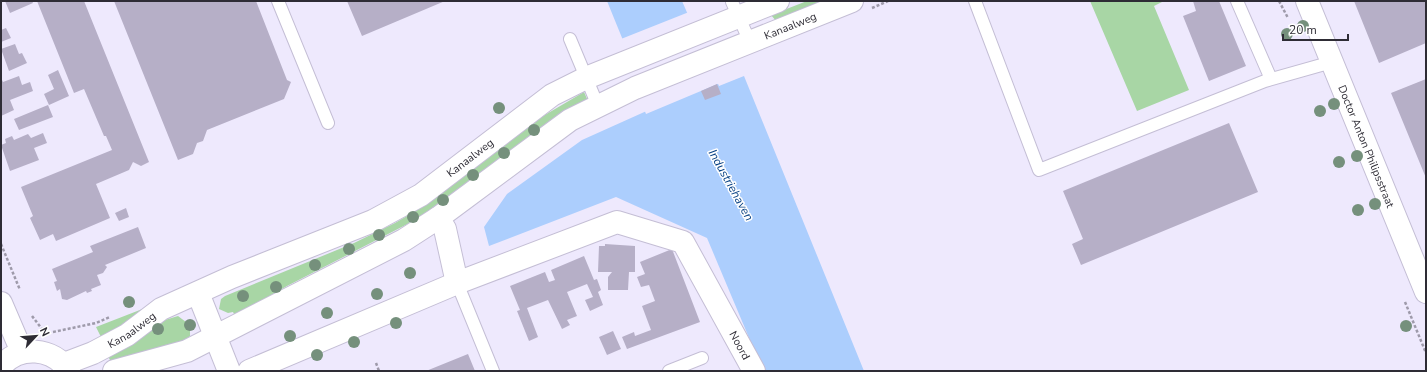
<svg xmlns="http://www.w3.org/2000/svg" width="1427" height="372" viewBox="0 0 1427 372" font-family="'Nunito Sans',sans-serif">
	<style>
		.green { fill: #a8d6a5 }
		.water { fill: #accefd }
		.pier { fill: #eee9fd }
		.building { fill: #b6afc7 }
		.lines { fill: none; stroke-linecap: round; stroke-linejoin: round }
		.service-casing { stroke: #c4bed5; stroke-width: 14 }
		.minor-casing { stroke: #c4bed5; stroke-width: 24 }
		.tertiary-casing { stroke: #c4bed5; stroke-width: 24 }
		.path { stroke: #9e9aaa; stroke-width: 2.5; stroke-dasharray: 3 2; stroke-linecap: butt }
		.service { stroke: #fff; stroke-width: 12 }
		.minor { stroke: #fff; stroke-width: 22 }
		.tertiary { stroke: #fff; stroke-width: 22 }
		.tree { fill: #75907c }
		.labels { text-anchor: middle; stroke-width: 3; stroke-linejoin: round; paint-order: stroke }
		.street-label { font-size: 11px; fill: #2e2c35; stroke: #fff }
		.water-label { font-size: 12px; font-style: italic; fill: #0a4385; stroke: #fff }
	</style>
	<rect width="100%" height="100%" fill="#eee9fd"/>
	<path class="green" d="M807,1H829L777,22L771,15Z
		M1090,1H1164L1154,6L1189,90L1137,111Z
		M584,92L588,101L427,214L287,286L235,316L233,312L228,313L219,309L221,299L225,296L354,243L395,223L424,206L538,119Z
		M145,308L103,341L96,327Z
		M178,316L190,325V336L180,345L112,364L107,354L155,323Z"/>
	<path class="water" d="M607,1H682L719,86L744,76L864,371H763L707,238L616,197L489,246L484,227L507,194L582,140L651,109Z"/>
	<path class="pier" d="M689,12L720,83L646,114L644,109L648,107L621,39Z"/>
	<path class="building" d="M5,1H32L33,3L10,13Z
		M37,1H84L149,162L141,166L133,162L129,170L96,184L110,218L56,241L53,234L40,240L30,218L33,216L21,187L112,150L106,136H104L84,89L74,93Z
		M114,1H256L287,80L291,82L284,99L207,130L203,141L197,143L193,154L178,160Z
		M347,1H445L362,36Z
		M1193,1H1219L1246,66L1209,81L1183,16L1196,11Z
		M1354,1H1426V43L1379,63Z
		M6,28L11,38L1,42V30Z
		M15,44L19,54L22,53L27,63L9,71L1,49Z
		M58,70L69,96L49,105L44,94L54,89L48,75Z
		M19,76L22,85L30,82L33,91L10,100L14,110L1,116V78L3,82Z
		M1426,79V178L1391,93Z
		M717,84L721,94L705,100L701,91Z
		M48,105L53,117L19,130L14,119Z
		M1229,123L1258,192L1081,265L1072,244L1083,239L1063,191Z
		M43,133L47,143L34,148L39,160L10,171L1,145L6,143L5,139L12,136L14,140L28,134L31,138Z
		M126,208L129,217L119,221L115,213Z
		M138,227L146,248L105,265L107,267L103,273L97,275L101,285L91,289L92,291L87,293L86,291L67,300L62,299L60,289L57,291L54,282L57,281L52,269L93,252L90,246Z
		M605,244L635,246V272H629L628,290H608V277L612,272H598L599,246H605Z
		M672,249L700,322L627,349L622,337L634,332L635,336L651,330L642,306L655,301L649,285L641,287L637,277L645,274L640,262Z
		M584,256L594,280L597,279L601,290L598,292L603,305L590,311L585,300L593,297L587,284L567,292L577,316L567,320L570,325L562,329L548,300L527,308L538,337L529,341L517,311L520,310L510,286L545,272L549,282L555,280L551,270Z
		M613,331L621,349L607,355L599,337Z
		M468,354L475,371H426Z"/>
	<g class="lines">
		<defs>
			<path id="service" d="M278,1L328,123
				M975,1L1039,170L1265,81L1332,62
				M1237,1L1271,79
				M732,2L750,42
				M570,39L598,106
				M457,283L493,371
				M669,371L702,358"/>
			<g id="minor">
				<path id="s1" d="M1307,1L1426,292"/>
				<path d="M438,218L445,229L457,283"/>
				<path d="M198,293L229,371"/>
				<path id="s2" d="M249,371L457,283L617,222L683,242L754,371"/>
			</g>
			<g id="tertiary">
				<path d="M1,303L22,352"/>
				<path id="s3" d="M64,364L93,353L127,335L161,309L232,277L373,221L421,195L552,95L586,78L778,1"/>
				<path d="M1,366C20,345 52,347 69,371"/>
				<path id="s4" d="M114,371L187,351L404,240L438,218L570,120L635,88L852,1"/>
			</g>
		</defs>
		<use href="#service" class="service-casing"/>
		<use href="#minor" class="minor-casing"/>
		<use href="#tertiary" class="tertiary-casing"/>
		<path class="path" d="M1279,1L1288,18
			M872,8L888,1
			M1,244L20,290
			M1405,302L1426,353
			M32,316L42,329
			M53,332L96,323L110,317
			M376,363L379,371"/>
		<use href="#service" class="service"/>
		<use href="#minor" class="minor"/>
		<use href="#tertiary" class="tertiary"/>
	</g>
	<g class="tree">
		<circle cx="1303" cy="26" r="6"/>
		<circle cx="1287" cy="34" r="6"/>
		<circle cx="1334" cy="104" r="6"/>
		<circle cx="499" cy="108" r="6"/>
		<circle cx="1320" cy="111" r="6"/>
		<circle cx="534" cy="130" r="6"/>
		<circle cx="504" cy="153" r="6"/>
		<circle cx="1357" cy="156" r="6"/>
		<circle cx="1339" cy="162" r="6"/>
		<circle cx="473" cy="175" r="6"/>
		<circle cx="443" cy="200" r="6"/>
		<circle cx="1375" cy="204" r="6"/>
		<circle cx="1358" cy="210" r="6"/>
		<circle cx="413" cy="217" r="6"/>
		<circle cx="379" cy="235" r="6"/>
		<circle cx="349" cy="249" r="6"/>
		<circle cx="315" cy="265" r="6"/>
		<circle cx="410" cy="273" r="6"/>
		<circle cx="276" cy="287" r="6"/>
		<circle cx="377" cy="294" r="6"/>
		<circle cx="243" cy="296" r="6"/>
		<circle cx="129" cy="302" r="6"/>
		<circle cx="327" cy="313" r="6"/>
		<circle cx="396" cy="323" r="6"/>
		<circle cx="190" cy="325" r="6"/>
		<circle cx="1406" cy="326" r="6"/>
		<circle cx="158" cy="329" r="6"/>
		<circle cx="290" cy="336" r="6"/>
		<circle cx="354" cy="342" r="6"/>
		<circle cx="317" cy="355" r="6"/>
	</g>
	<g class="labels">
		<g class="street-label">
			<text dy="4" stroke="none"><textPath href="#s4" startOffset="764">Kanaalweg</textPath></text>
			<text dy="4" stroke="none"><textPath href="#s1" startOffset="157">Doctor Anton Philipsstraat</textPath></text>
			<text dy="4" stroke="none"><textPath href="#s3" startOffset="458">Kanaalweg</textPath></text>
			<text dy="4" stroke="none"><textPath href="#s3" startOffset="76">Kanaalweg</textPath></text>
			<text dy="4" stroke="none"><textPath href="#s2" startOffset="584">Noord</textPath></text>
		</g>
		<g class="water-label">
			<text transform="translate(731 185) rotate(61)" y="4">Industriehaven</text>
		</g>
	</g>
	<rect width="1427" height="372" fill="none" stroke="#2e2c35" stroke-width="4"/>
	<g transform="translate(36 336) rotate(64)" stroke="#ffffff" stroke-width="3" paint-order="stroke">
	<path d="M0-3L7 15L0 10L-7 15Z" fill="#2e2c35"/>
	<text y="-6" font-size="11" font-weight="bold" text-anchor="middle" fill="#2e2c35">N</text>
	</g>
	<path d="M1283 34v6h65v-6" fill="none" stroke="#2e2c35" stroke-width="2"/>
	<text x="1289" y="34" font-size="12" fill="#2e2c35" stroke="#ffffff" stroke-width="3" paint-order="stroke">20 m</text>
</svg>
